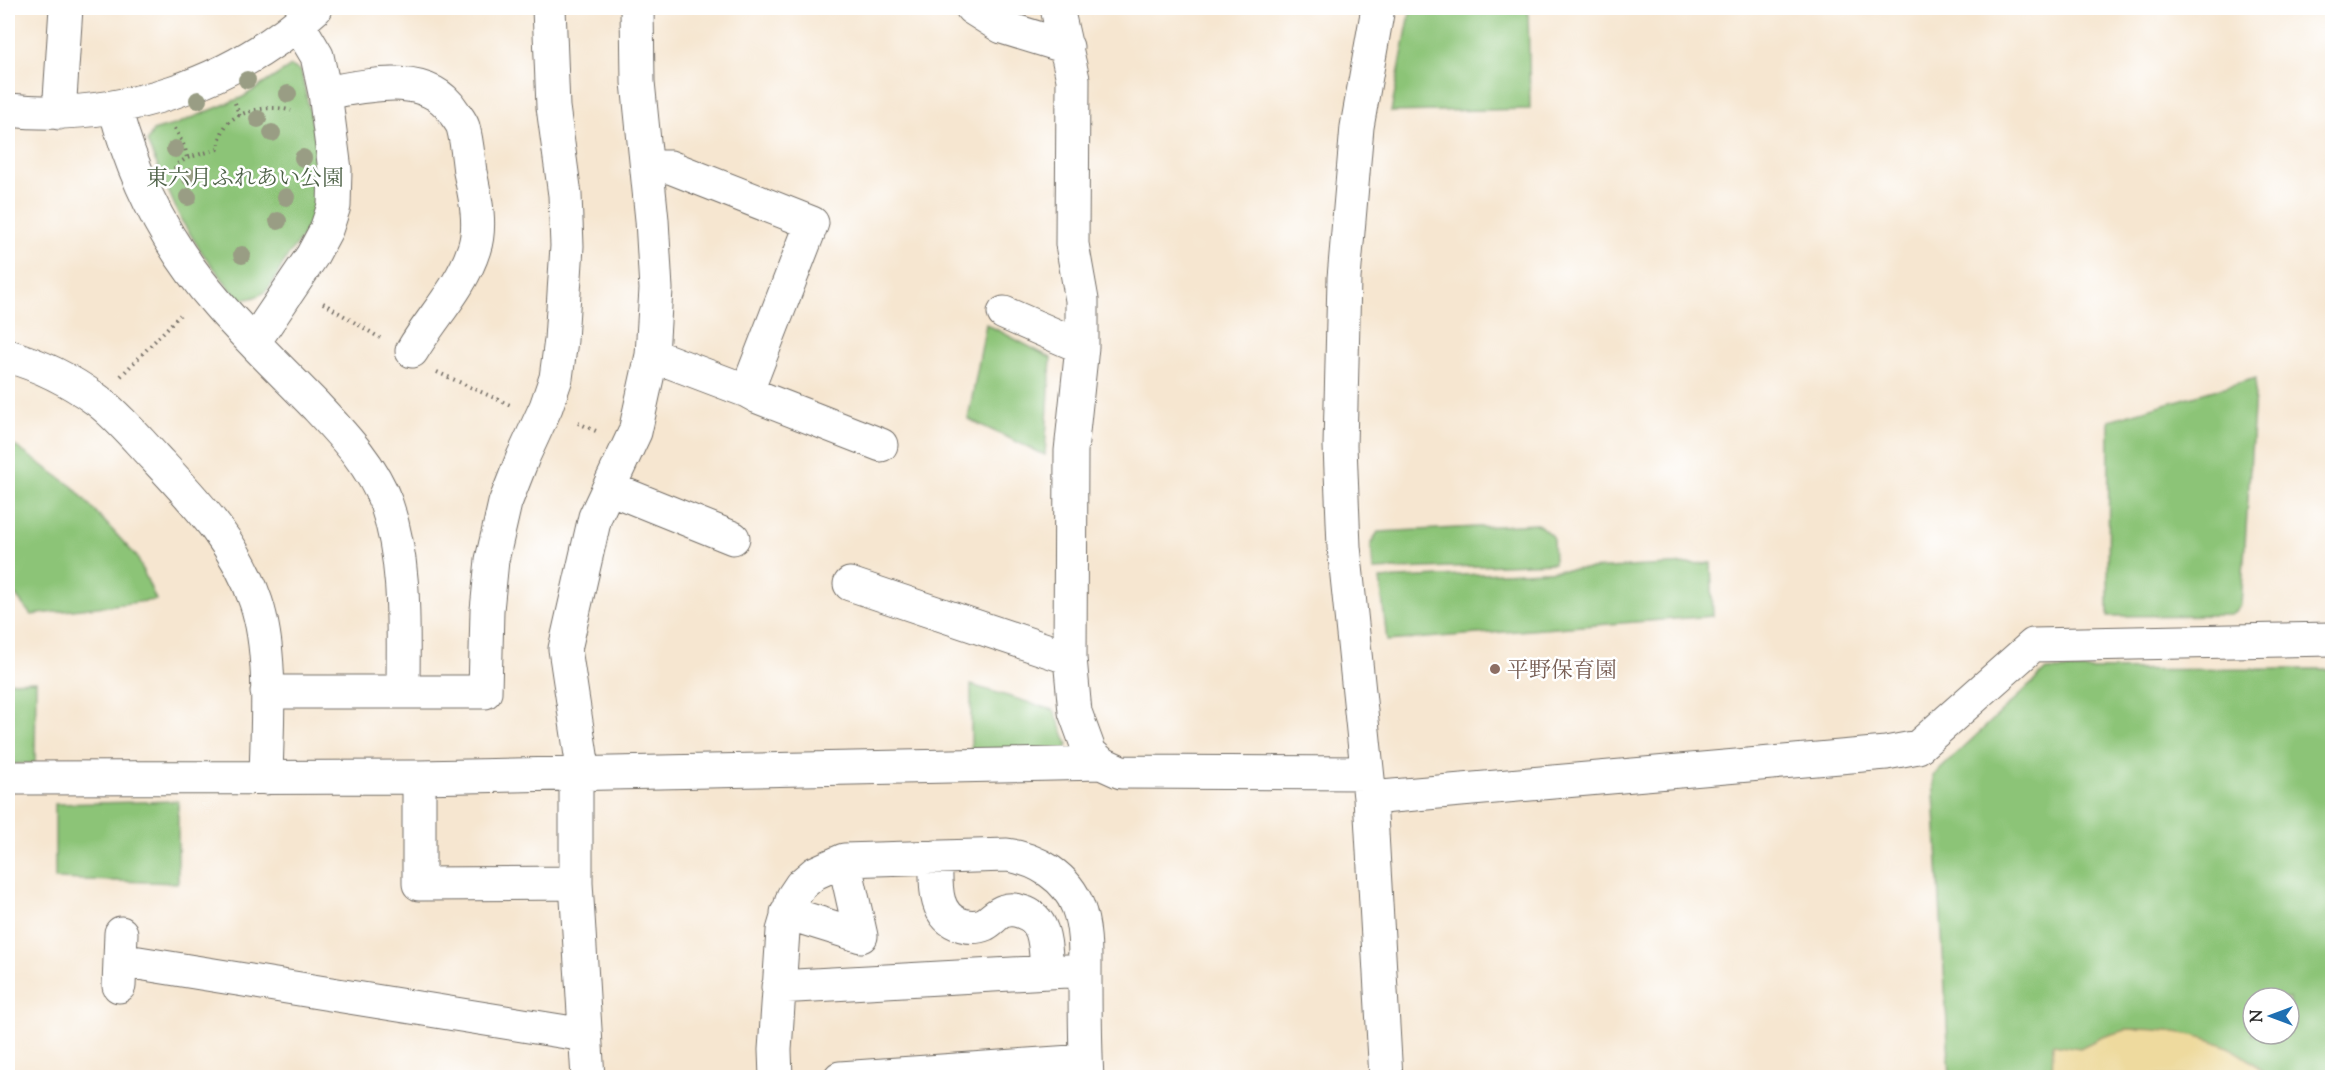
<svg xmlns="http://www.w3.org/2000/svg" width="2340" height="1085" viewBox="0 0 2340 1085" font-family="'Sorts Mill Goudy','Noto Serif JP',serif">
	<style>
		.green { fill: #8cc477; stroke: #5c7851; stroke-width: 1.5; fill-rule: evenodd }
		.sand { fill: #eeda9e; stroke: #8c8264; stroke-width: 1.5 }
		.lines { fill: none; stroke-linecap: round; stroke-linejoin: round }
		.minor-casing { stroke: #726c65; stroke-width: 35 }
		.path { stroke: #726c65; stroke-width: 4; stroke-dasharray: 1.5 4.5; stroke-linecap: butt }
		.minor { stroke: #fff; stroke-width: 33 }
		.tree { fill: #999d84 }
		.education-dot { fill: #8d6e63; stroke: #fff; stroke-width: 2 }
		.labels { text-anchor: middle; stroke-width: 5; stroke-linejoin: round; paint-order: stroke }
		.park-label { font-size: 22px; fill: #4d6146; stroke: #fff }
		.education-label { font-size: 22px; fill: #785e54; stroke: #fff; text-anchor: start }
	</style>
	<rect width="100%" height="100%" fill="#fff"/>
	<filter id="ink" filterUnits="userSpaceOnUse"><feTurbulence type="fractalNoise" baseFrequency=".0167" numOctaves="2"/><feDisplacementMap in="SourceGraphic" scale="12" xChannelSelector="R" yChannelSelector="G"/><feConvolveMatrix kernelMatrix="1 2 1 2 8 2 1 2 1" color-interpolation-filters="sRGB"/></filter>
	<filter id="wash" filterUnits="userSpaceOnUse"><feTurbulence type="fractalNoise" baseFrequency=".008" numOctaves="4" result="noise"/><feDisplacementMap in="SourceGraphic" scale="24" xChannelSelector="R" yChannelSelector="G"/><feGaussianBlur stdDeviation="1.35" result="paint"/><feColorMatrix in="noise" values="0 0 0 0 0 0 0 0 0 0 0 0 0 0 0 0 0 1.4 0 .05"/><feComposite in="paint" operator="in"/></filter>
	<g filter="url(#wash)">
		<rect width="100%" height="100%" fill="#f6e6d0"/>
		<path class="green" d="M1411,8H1528L1530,109L1391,112Z
			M291,66L301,71C310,118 329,172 312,220C306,235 292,248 284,262C270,287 270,297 239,300L203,254L181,220L147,142L153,131L177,124L243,97Z
			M986,324L1051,358L1045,455L968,419Z
			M2256,378L2241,605L2231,615L2108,616L2109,420Z
			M8,441L73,487L137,557L156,600L31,615L8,586Z
			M1538,524L1553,537L1554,563L1373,570L1371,543L1378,532Z
			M1711,563L1713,616L1387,641L1380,579Z
			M2332,669V1077H1950L1933,776L2046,670ZM2253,998H2289V1034H2253Z
			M36,681L35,763L8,764V682Z
			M971,685L1054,710L1068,744L1064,753H971Z
			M178,801V883L55,879V804Z"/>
		<path class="sand" d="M2128,1029C2179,1029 2233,1037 2268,1077H2052L2053,1044L2080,1048L2100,1038Z"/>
	</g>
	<g filter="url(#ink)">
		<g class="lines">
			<defs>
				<path id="minor" d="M972,8L1002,27L1067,47
					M1057,8L1073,79L1072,244L1082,300V347L1071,451L1070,658L1075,712L1090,753L1101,763
					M1378,8L1357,127L1344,278L1340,446L1344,547L1370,798L1386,1078
					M325,93C365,86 427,70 453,111C456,116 461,121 463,127C467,141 468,157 470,172C475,196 482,225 474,249C462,287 432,317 412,351
					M115,108C134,180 168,247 217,303C247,338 282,371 315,405C342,434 372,465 386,503C407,564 403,629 403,692
					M8,110C120,122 233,84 316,8
					M59,113L66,8
					M647,166L670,167L812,223L747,391L652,355
					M1004,313L1082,347
					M254,342L312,256L326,230L334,206L335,170L325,93L317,56L298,24
					M8,356C40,365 70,380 97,400C118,416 136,438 155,458C195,501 237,544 256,602C273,653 267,724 266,778
					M747,391L758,397L881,445
					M609,488L733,538
					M850,584L1070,658
					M267,692H485L487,610L492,560L505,503L523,457L546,407L556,378L561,340L567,246L565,195L553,107L549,8
					M576,775V883L588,1078
					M584,775L565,649L595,517L635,432L652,355L656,289L652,220L638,82L637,8
					M419,777V884L576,883
					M8,778L419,777L1101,763L1121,772L1367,773
					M1370,798L1886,753L1918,747L2033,645L2332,639
					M936,857C936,881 932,917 962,925C969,927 978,927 985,924C992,920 997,913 1004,911C1010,909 1017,910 1022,912C1048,919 1045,951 1047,972
					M787,913L861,936L844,860
					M120,960L585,1035
					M119,986L121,933
					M778,987L1085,970
					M776,1078L775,1050L783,931L793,897L801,885L815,873L844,860L1007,855C1037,859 1067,877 1078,907C1086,928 1085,954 1085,976C1085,1010 1085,1044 1087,1078
					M840,1078L1086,1061"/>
			</defs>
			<use href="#minor" class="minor-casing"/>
			<path class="path" d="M235,103L240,117
				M175,128L185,148L187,158
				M175,169L176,165L187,158L218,149C219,140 222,130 228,123C240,110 275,104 291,111
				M323,303L380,338
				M437,372L510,405
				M121,376L180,315
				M578,423L596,431"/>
			<use href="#minor" class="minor"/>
		</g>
		<g class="tree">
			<circle cx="247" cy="80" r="9"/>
			<circle cx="288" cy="94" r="9"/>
			<circle cx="198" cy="100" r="9"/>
			<circle cx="258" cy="119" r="9"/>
			<circle cx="272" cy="133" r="9"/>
			<circle cx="175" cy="149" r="9"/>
			<circle cx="303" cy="158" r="9"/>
			<circle cx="190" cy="177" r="9"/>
			<circle cx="188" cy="197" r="9"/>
			<circle cx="286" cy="197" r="9"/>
			<circle cx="278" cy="221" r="9"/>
			<circle cx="242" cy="255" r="9"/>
		</g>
	</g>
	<circle class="education-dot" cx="1495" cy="669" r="6"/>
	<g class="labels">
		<g class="park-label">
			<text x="245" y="185">東六月ふれあい公園</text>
		</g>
		<g class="education-label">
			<text x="1507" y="677">平野保育園</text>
		</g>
	</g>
	<rect width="2340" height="1085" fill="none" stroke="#fff" stroke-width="30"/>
	<g transform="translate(2271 1016) rotate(270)"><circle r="28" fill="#ffffff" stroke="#aaaaaa" stroke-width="1.5"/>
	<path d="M0-4.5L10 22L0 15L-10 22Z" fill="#1f6fb2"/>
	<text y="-9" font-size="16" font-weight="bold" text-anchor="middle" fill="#2b2b2b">N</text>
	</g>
</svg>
